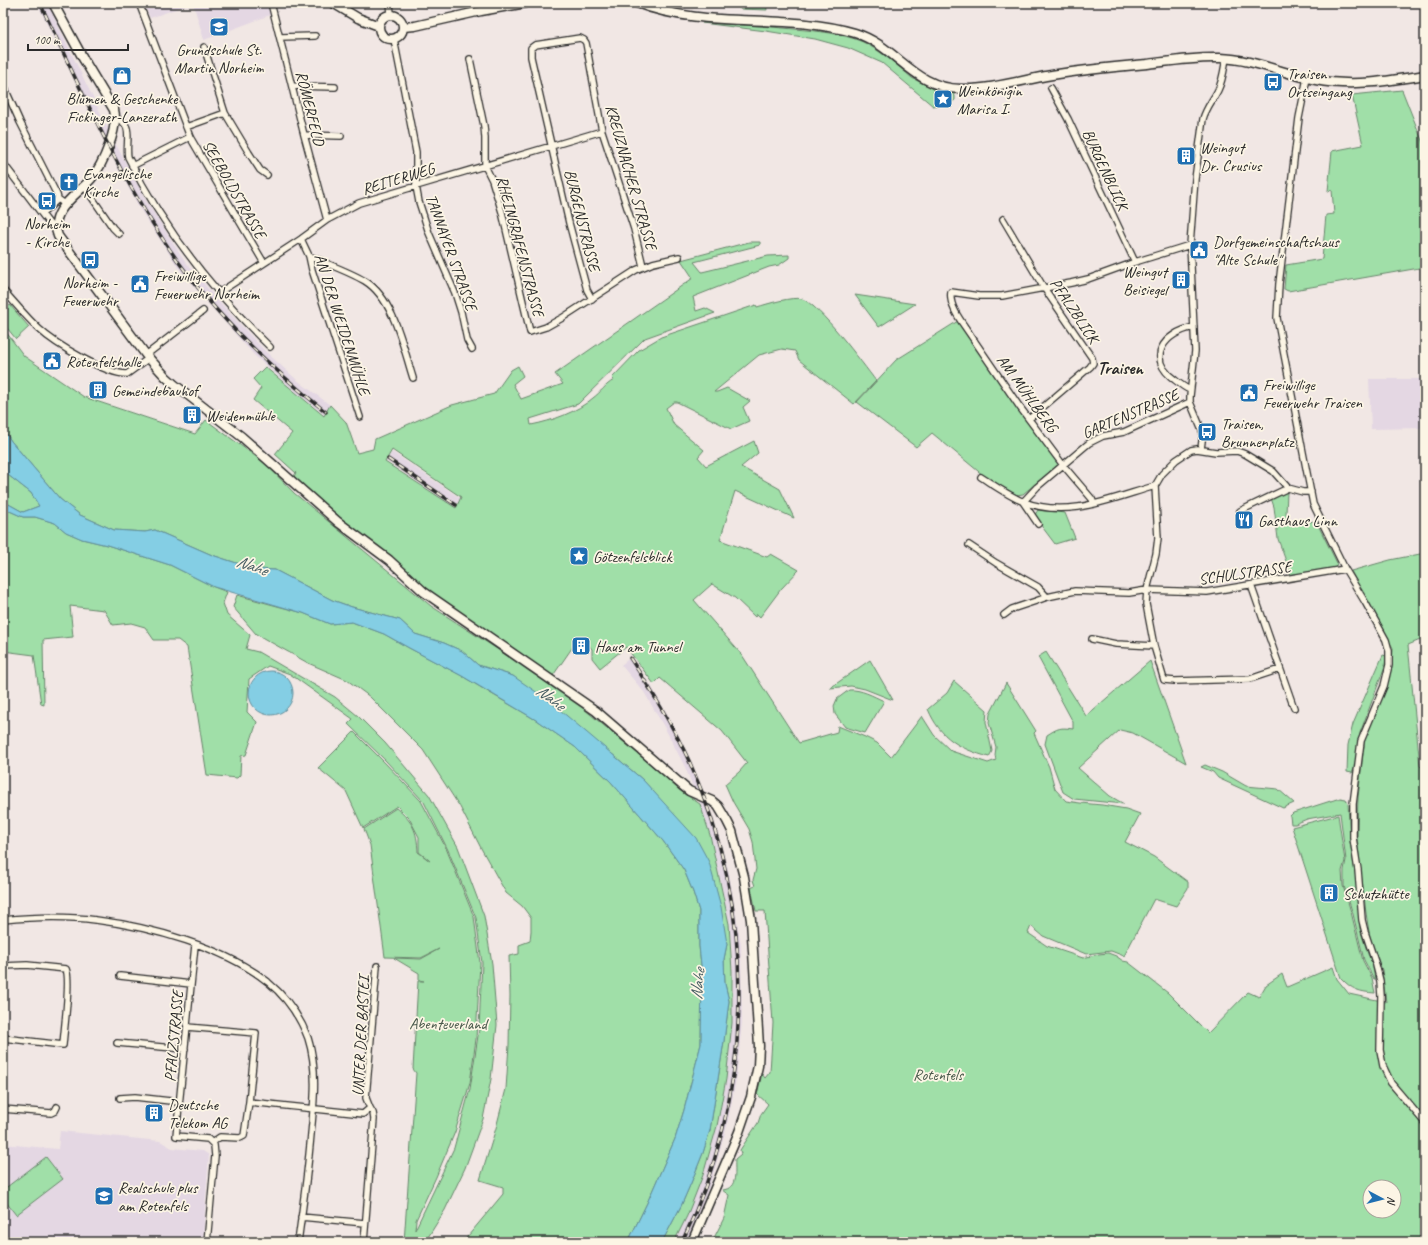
<svg xmlns="http://www.w3.org/2000/svg" width="1428" height="1245" viewBox="0 0 1428 1245" font-family="Caveat,sans-serif">
	<style>
		.built { fill: #e4d7e3 }
		.green { fill: #a0dfa8; stroke: #66856a; fill-rule: evenodd }
		.water { fill: #84cee4; stroke: #608d9a }
		.lines { fill: none; stroke-linecap: round; stroke-linejoin: round }
		.street-casing { stroke: #2b2b2b; stroke-width: 8 }
		.secondary-casing { stroke: #2b2b2b; stroke-width: 11 }
		.street { stroke: #fcf5e5; stroke-width: 5.5 }
		.secondary { stroke: #fcf5e5; stroke-width: 8 }
		.rail-casing { stroke: #2b2b2b; stroke-width: 3.5 }
		.rail { stroke: #fcf5e5; stroke-width: 2; stroke-dasharray: 6; stroke-linecap: butt }
		.labels { text-anchor: middle; stroke-width: 3.5; stroke-linejoin: round; paint-order: stroke }
		.poi-label { font-size: 16px; fill: #2b2b2b; stroke: #fcf5e5; text-anchor: start }
		.street-label { font-size: 16px; fill: #2b2b2b; stroke: #fcf5e5 }
		.park-label { font-size: 16px; fill: #48584a; stroke: #fcf5e5 }
		.water-label { font-size: 17px; font-style: italic; fill: #465c62; stroke: #fcf5e5 }
		.quarter-label { font-size: 18px; font-weight: bold; fill: #2b2b2b; stroke: #fcf5e5 }
	</style>
	<rect width="100%" height="100%" fill="#f1e7e4"/>
	<filter id="ink" filterUnits="userSpaceOnUse"><feTurbulence type="fractalNoise" baseFrequency=".025" numOctaves="2"/><feDisplacementMap in="SourceGraphic" scale="8" xChannelSelector="R" yChannelSelector="G"/><feConvolveMatrix kernelMatrix="1 2 1 2 8 2 1 2 1" color-interpolation-filters="sRGB"/></filter>
	<g filter="url(#ink)">
		<path class="built" d="M37,3H47L114,141L148,204L185,261L215,297L265,351L297,380L330,405L324,415L292,389L254,355L208,303L178,267L140,209L103,139Z
			M144,3H186L187,5L150,18Z
			M193,3H267L270,15L204,40Z
			M1369,379H1425V428L1371,429Z
			M392,452L460,498L455,507L386,461Z
			M631,657L652,688L674,726L697,776L717,831L729,873L741,945L742,1023L736,1080L727,1126L712,1178L697,1219L686,1242H674L687,1216L710,1153L717,1126L726,1079L733,997L732,948L729,924L720,878L710,835L700,804L685,767L667,732L644,692L621,665Z
			M60,1131L160,1141L172,1148L203,1151L209,1155L203,1237L194,1242H3V1144L58,1149Z"/>
		<path class="green" d="M738,3H766L767,10L740,9Z
			M702,23C733,24 763,26 794,29C817,31 842,33 863,42C881,51 897,65 912,78L938,91L953,93L955,96V100L951,103L933,106L882,63L848,48L815,39L766,31Z
			M1402,90L1425,148V267L1288,291L1284,289L1286,265L1322,259L1326,215L1334,214L1332,190L1328,191L1332,151L1363,145L1352,95Z
			M749,242H760V245L694,262L702,272L768,256L789,255V258L779,265L769,267L693,297L696,311L705,308L715,313L645,338L578,404L530,419L531,425C552,421 577,412 593,398C601,392 605,385 614,380L612,378L639,350L661,337L756,305L757,307C767,304 793,296 802,299C819,304 863,364 876,381L854,404L799,360L795,351L782,349L759,355L714,392H717L727,388L750,401L743,407L749,421L731,429L677,402H674L666,408L674,425L704,450L698,457L706,466L754,441L758,453L741,467L780,489L794,518L735,491L720,540L767,557L771,554L799,570L781,589L760,617L757,614L755,617L735,598L712,584L694,600L742,655L799,743L837,732L838,726L865,737L877,743L891,757L922,716L934,735L951,751L988,763L996,760L995,755L996,747L989,723L990,714L1006,683L1036,731L1034,733L1049,767L1055,789L1066,801L1080,803L1102,805L1126,809L1140,814L1125,842L1154,857L1188,882V888L1176,906L1154,899L1124,956L1111,951L1086,954L1043,936L1031,926L1028,933L1047,946L1083,958L1099,954L1108,953L1116,956L1123,961L1128,962L1168,993L1208,1033L1248,992L1259,997L1266,985L1282,974L1287,987L1333,967L1337,979L1349,994L1386,1002L1382,970L1370,938L1366,913L1357,838L1358,797L1365,737L1392,668L1393,648L1351,571L1390,560L1425,553V638L1408,645L1420,766L1425,771V1242H712L724,1218L729,1195L722,1190C739,1189 734,1170 735,1159L741,1154L740,1150L758,1123L761,1114L768,1104L757,1094L762,1074L765,1078L770,1072L773,1023L765,911H756L751,888L755,886L753,880L756,869L753,842L749,829L733,802L725,784L739,772L747,763L722,731L660,678L654,684L626,647L600,668L592,658V649L587,643L577,639L572,648L552,677L433,594L404,568L354,530L338,515L310,492L294,476L296,473L275,454L292,433L253,400L261,388L253,379L265,367L324,416L330,405L346,422L357,453L373,449L375,439L452,405L494,394L511,370L518,366L523,376L513,384L521,399L563,384L555,374L693,278L681,260ZM392,450L461,497L456,508L385,462ZM1370,1187H1394V1211H1370Z
			M855,295L915,304L879,327Z
			M10,305L29,327L16,339L3,323V311Z
			M958,321L1015,405L1059,464L1023,494L1017,495L984,476L932,433L916,447L857,402L896,360Z
			M3,328L24,356L84,397L195,434L206,420L266,464L294,493L431,606L497,649L584,709L661,773L679,790L700,804L710,835L729,924L732,971V1023L726,1079L717,1126L703,1175L687,1216L674,1242H662L681,1206L691,1183L703,1153L710,1130L724,1041L729,1001L725,984L724,959L727,944L669,810L643,780L617,758L513,676L478,665L462,651L444,643L415,634L400,620L352,607L332,600L275,570L255,569L212,555L155,530L145,532L114,530L80,515L60,499L11,441L3,428Z
			M8,475L31,493L39,506L23,512L3,501V476Z
			M1287,492L1286,514L1290,524L1316,521L1337,563L1336,566L1334,569L1291,575L1278,539L1274,507L1271,498Z
			M3,508L23,517H35L55,523L66,532L82,539L107,545L170,565L214,587L227,592L223,603L227,615L250,635L246,649L258,652L335,697L358,716L385,743L429,795L458,847L484,916L492,964L497,1025L491,1079L483,1119L465,1168L445,1210L425,1242H404L416,1073L413,1069L418,981H424L419,980V973L394,958L421,959L439,949L421,958L385,957L370,845L364,829L396,808C413,822 417,830 418,852L430,861L419,852V837L409,818L397,806L363,828L346,791L318,768L354,732L386,764L421,801L446,848L474,917L480,963L476,1039L470,1083L455,1132L436,1177L416,1220L415,1230L454,1148L470,1089L479,1029L482,963L476,918L448,850L424,802L386,761L348,724L353,719L290,674L268,666L249,679L247,712L257,722L246,755L241,756L240,775L237,778L207,775L187,647L178,640H154L145,627L131,623L113,625L104,610L70,606L73,637L43,640L44,705L41,704L34,655L3,651Z
			M1038,510L1065,513L1075,538L1055,544L1034,516Z
			M237,595L303,613L330,624L352,622L384,634L409,648L462,676L490,693L536,720L575,747L611,782L663,841L684,870L693,892L699,911V946L702,974L701,1044L684,1110L675,1139L647,1203L628,1242H463L503,1194V1187L480,1180L496,1128L506,1089L509,1045L510,996L509,956L519,954V945L530,941L531,931V918L522,906L506,893L482,850L460,807L423,750L370,697L347,680L308,663L256,634L233,607Z
			M1046,652L1086,716L1150,661L1186,763L1133,733L1120,730L1078,768L1110,796L1124,804L1074,799L1063,792L1045,744L1047,735C1058,728 1060,727 1073,729V722L1038,657Z
			M1383,655L1386,656L1385,666L1360,733L1354,769L1352,773L1347,772L1348,745L1353,724Z
			M870,660L893,700L865,689L851,686L830,688Z
			M954,681L987,710L986,722L992,751L989,757C960,749 940,738 928,709L947,693Z
			M849,690C861,689 873,696 884,701L865,733L845,727L835,714L834,706L837,699Z
			M1205,765L1222,772L1246,786L1278,789L1294,803L1283,808L1218,778L1213,772L1201,767Z
			M1340,798L1346,799L1348,804L1350,841L1357,885L1360,929L1368,954L1372,962L1375,979H1374L1364,960L1353,914L1344,886V870L1346,860L1340,813L1307,819L1295,824H1291L1290,816L1293,813Z
			M1338,815L1345,861L1342,871L1343,886L1351,912L1363,961L1372,978L1375,993C1360,992 1352,990 1341,978L1292,827Z
			M46,1157L63,1179L16,1215L3,1198V1190Z"/>
		<path class="water" d="M3,428L11,441L60,499L80,515L114,530L145,532L155,530L212,555L255,569L275,570L332,600L352,607L400,620L415,634L444,643L462,651L478,665L513,676L548,700L643,780L696,838L709,862L721,907L727,944L724,959L725,984L729,1001L724,1041L710,1130L703,1153L691,1183L681,1206L662,1242H628L647,1203L675,1139L684,1110L701,1044L702,974L699,946V911L693,892L684,870L663,841L611,782L575,747L536,720L462,676L409,648L384,634L352,622L330,624L303,613L214,587L170,565L107,545L82,539L66,532L55,523L35,517H23L3,508V501L23,512L39,506L31,493L8,475L3,468Z
			M249 693a22 22 0 1 1 44 0a22 22 0 1 1-44 0Z"/>
		<g class="lines">
			<defs>
				<path id="street" d="M139,3L190,137L264,263
					M271,3L304,135L327,220
					M390,3L391,14
					M280,37L315,36
					M394,39L416,152V186L419,202L429,233L455,293L461,312L467,340L472,349
					M204,47L225,113L249,153L260,170L267,175
					M470,59L484,126L485,138V166L492,180L502,212L530,332L546,327L562,318L636,270L653,263L679,257
					M1307,78L1299,118L1279,284L1277,318L1313,504L1345,569L1365,602L1386,640L1389,651V665L1384,686L1361,741L1353,804V838L1358,870L1362,920L1365,932L1376,965L1380,981L1381,996L1380,1050L1383,1066L1391,1083L1425,1123
					M3,84L20,122L57,195L58,199L65,204
					M292,86L335,87
					M1051,88L1068,119L1135,262
					M115,119C135,122 125,143 128,157C163,229 214,292 270,347
					M186,127L225,113
					M304,135L341,136
					M3,163L51,226L56,228
					M132,166L190,137
					M84,186L113,228L119,234
					M42,214L58,199
					M1003,219L1044,288L1092,358L1093,363L1090,367L1029,419
					M301,239L309,256L312,270L360,417
					M309,256C327,264 348,271 365,281C394,299 403,347 413,378
					M3,290C15,303 26,317 39,329C55,344 105,374 127,374L149,358
					M220,292L301,239L327,220L359,203L602,131
					M592,299L587,290L569,223L531,57V48L535,45L580,38L584,40L586,43L602,131L634,229L643,266
					M146,355L203,311
					M1190,390C1185,388 1180,384 1175,380C1145,358 1164,333 1194,327
					M1201,449L1203,433L1190,402V396L1195,351L1190,245L1195,179L1203,119C1206,108 1213,100 1218,90C1223,80 1224,69 1226,58
					M981,477C995,486 1009,496 1024,502C1068,519 1113,498 1155,486
					M1023,502L1037,487L1089,443L1103,436L1124,432L1190,402
					M1023,502L1038,524
					M1094,504L1092,499L1063,465L1019,406L965,327C958,317 949,304 951,292L979,296H1002L1071,283L1088,279L1135,262L1190,245
					M1240,511L1288,488
					M969,545L996,563L1038,587L1047,597
					M1251,585L1294,708
					M1004,615L1012,609L1036,601L1047,597L1075,591L1129,593L1147,590L1207,592L1345,569
					M1092,639L1116,644L1154,646
					M1280,669L1250,679L1175,681L1164,680L1154,646L1146,604L1147,590L1156,554L1158,538L1155,486L1162,474L1176,460L1191,450L1197,449L1216,452L1237,451L1245,454L1273,471L1288,488L1303,492H1311
					M3,920C33,917 66,916 96,920C151,927 224,947 268,982C286,997 300,1017 308,1038C318,1069 314,1103 311,1134C308,1170 303,1206 298,1242
					M195,945L176,1136L208,1139L214,1145L215,1156L207,1242
					M3,966L27,965L66,969C71,980 64,1030 63,1045L3,1038
					M120,976L191,984
					M187,1027L256,1033L249,1102L363,1114L370,1108L366,1098L377,966
					M117,1043L185,1049
					M120,1098L135,1097L179,1102
					M3,1109L51,1113L55,1111L57,1107
					M213,1142L220,1137L240,1138L244,1136L249,1102
					M301,1217L365,1223
					M364,1242L374,1119L373,1113L370,1108"/>
				<path id="secondary" d="M53,3L84,60L114,110C119,127 103,165 91,179C77,195 48,211 58,236L146,355L166,377L175,385L242,437L338,522L389,560L424,592L596,711L683,786L689,791L712,801L718,806L727,821L732,831L744,877L751,920L759,1046L758,1066L751,1097L739,1132L692,1242
					M333,3L358,18L379,26
					M637,3C707,30 784,12 855,33C897,46 913,88 961,89C987,90 1019,81 1046,76C1079,70 1113,67 1147,64C1171,61 1196,57 1220,58C1254,59 1283,74 1316,80C1352,87 1389,81 1425,75
					M379 27a12 12 0 1 1 24 0a12 12 0 1 1-24 0Z
					M403,27L415,26L481,11L526,3"/>
			</defs>
			<use href="#street" class="street-casing"/>
			<use href="#secondary" class="secondary-casing"/>
			<use href="#street" class="street"/>
			<use href="#secondary" class="secondary"/>
			<defs>
				<path id="rail" d="M40,3C82,92 122,184 180,264C220,320 272,369 326,412
					M388,459L456,505
					M630,658C652,691 673,726 690,763C758,916 755,1091 682,1242"/>
			</defs>
			<use href="#rail" class="rail-casing"/>
			<use href="#rail" class="rail"/>
		</g>
	</g>
	<defs>
		<symbol id="school-square" viewBox="-11 -11 22 22"><rect x="-9" y="-9" width="18" height="18" rx="4" fill="#1f6fb2" stroke="#fcf5e5"/><path d="M0-5L7-2L0 1L-7-2ZM-4 1L0 2.5L4 1V4Q0 6-4 4Z" fill="#fff"/></symbol>
		<symbol id="shop-square" viewBox="-11 -11 22 22"><rect x="-9" y="-9" width="18" height="18" rx="4" fill="#1f6fb2" stroke="#fcf5e5"/><path d="M-5-2.5h2.3a2.7 3.5 0 0 1 5.4 0H5L5.5 6h-11ZM-1.5-2.5h3a1.5 2.3 0 0 0-3 0Z" fill="#fff"/></symbol>
		<symbol id="bus-square" viewBox="-11 -11 22 22"><rect x="-9" y="-9" width="18" height="18" rx="4" fill="#1f6fb2" stroke="#fcf5e5"/><path d="M-5-6H5V4H4V6H2V4H-2V6H-4V4H-5ZM-3.5-4V0h7V-4ZM-3.5 1.2v1.5H-2V1.2ZM2 1.2v1.5H3.5V1.2Z" fill="#fff"/></symbol>
		<symbol id="sight-square" viewBox="-11 -11 22 22"><rect x="-9" y="-9" width="18" height="18" rx="4" fill="#1f6fb2" stroke="#fcf5e5"/><path d="M0-6L1.8-2.2L6-1.7L2.9 1.2L3.7 5.4L0 3.3L-3.7 5.4L-2.9 1.2L-6-1.7L-1.8-2.2Z" fill="#fff"/></symbol>
		<symbol id="building-square" viewBox="-11 -11 22 22"><rect x="-9" y="-9" width="18" height="18" rx="4" fill="#1f6fb2" stroke="#fcf5e5"/><path d="M-4-6H4V6H1V3H-1V6H-4ZM-2.5-4.3h1.7v1.8h-1.7ZM.8-4.3h1.7v1.8H.8ZM-2.5-1h1.7V.8h-1.7ZM.8-1h1.7V.8H.8Z" fill="#fff"/></symbol>
		<symbol id="church-square" viewBox="-11 -11 22 22"><rect x="-9" y="-9" width="18" height="18" rx="4" fill="#1f6fb2" stroke="#fcf5e5"/><path d="M-1.2-6h2.4v3.5h3.3v2.4h-3.3V6h-2.4V-.1h-3.3v-2.4h3.3Z" fill="#fff"/></symbol>
		<symbol id="civic-square" viewBox="-11 -11 22 22"><rect x="-9" y="-9" width="18" height="18" rx="4" fill="#1f6fb2" stroke="#fcf5e5"/><path d="M-.6-6.5H3V-4.5H.6V-3L4-1V1h2V6H-6V1h2V-1L-.6-3ZM-1.2 2.5V6h2.4V2.5Z" fill="#fff"/></symbol>
		<symbol id="restaurant-square" viewBox="-11 -11 22 22"><rect x="-9" y="-9" width="18" height="18" rx="4" fill="#1f6fb2" stroke="#fcf5e5"/><path d="M-5-6h1v4h1v-4h1v4h1v-4h1v5L-1.5 .5V6h-2V.5L-5-1ZM5-6V6H3V1.5H1.5Q1.5-4 5-6Z" fill="#fff"/></symbol>
	</defs>
	<g fill-rule="evenodd">
		<use href="#school-square" x="208" y="16" width="22" height="22"/>
		<use href="#shop-square" x="111" y="65" width="22" height="22"/>
		<use href="#bus-square" x="1262" y="71" width="22" height="22"/>
		<use href="#sight-square" x="932" y="88" width="22" height="22"/>
		<use href="#building-square" x="1175" y="145" width="22" height="22"/>
		<use href="#church-square" x="58" y="171" width="22" height="22"/>
		<use href="#bus-square" x="36" y="190" width="22" height="22"/>
		<use href="#civic-square" x="1188" y="239" width="22" height="22"/>
		<use href="#bus-square" x="79" y="249" width="22" height="22"/>
		<use href="#building-square" x="1170" y="269" width="22" height="22"/>
		<use href="#civic-square" x="129" y="273" width="22" height="22"/>
		<use href="#civic-square" x="41" y="350" width="22" height="22"/>
		<use href="#building-square" x="87" y="379" width="22" height="22"/>
		<use href="#civic-square" x="1238" y="382" width="22" height="22"/>
		<use href="#building-square" x="181" y="404" width="22" height="22"/>
		<use href="#bus-square" x="1196" y="421" width="22" height="22"/>
		<use href="#restaurant-square" x="1233" y="509" width="22" height="22"/>
		<use href="#sight-square" x="568" y="545" width="22" height="22"/>
		<use href="#building-square" x="570" y="635" width="22" height="22"/>
		<use href="#building-square" x="1318" y="882" width="22" height="22"/>
		<use href="#building-square" x="143" y="1102" width="22" height="22"/>
		<use href="#school-square" x="93" y="1185" width="22" height="22"/>
	</g>
	<g class="labels">
		<g class="poi-label">
			<text x="219" y="55" text-anchor="middle">Grundschule St.<tspan x="219" dy="18">Martin Norheim</tspan></text>
			<text x="1287" y="79">Traisen<tspan x="1287" dy="18">Ortseingang</tspan></text>
			<text x="957" y="96">Weinkönigin<tspan x="957" dy="18">Marisa I.</tspan></text>
			<text x="122" y="104" text-anchor="middle">Blumen &amp; Geschenke<tspan x="122" dy="18">Fickinger-Lanzerath</tspan></text>
			<text x="1200" y="153">Weingut<tspan x="1200" dy="18">Dr. Crusius</tspan></text>
			<text x="83" y="179">Evangelische<tspan x="83" dy="18">Kirche</tspan></text>
			<text x="47" y="229" text-anchor="middle">Norheim<tspan x="47" dy="18">- Kirche</tspan></text>
			<text x="1213" y="247">Dorfgemeinschaftshaus<tspan x="1213" dy="18">"Alte Schule"</tspan></text>
			<text x="1167" y="277" text-anchor="end">Weingut<tspan x="1167" dy="18">Beisiegel</tspan></text>
			<text x="154" y="281">Freiwillige<tspan x="154" dy="18">Feuerwehr Norheim</tspan></text>
			<text x="90" y="288" text-anchor="middle">Norheim -<tspan x="90" dy="18">Feuerwehr</tspan></text>
			<text x="66" y="367">Rotenfelshalle</text>
			<text x="1263" y="390">Freiwillige<tspan x="1263" dy="18">Feuerwehr Traisen</tspan></text>
			<text x="112" y="396">Gemeindebauhof</text>
			<text x="206" y="421">Weidenmühle</text>
			<text x="1221" y="429">Traisen,<tspan x="1221" dy="18">Brunnenplatz</tspan></text>
			<text x="1258" y="526">Gasthaus Linn</text>
			<text x="593" y="562">Götzenfelsblick</text>
			<text x="595" y="652">Haus am Tunnel</text>
			<text x="1343" y="899">Schutzhütte</text>
			<text x="168" y="1110">Deutsche<tspan x="168" dy="18">Telekom AG</tspan></text>
			<text x="118" y="1193">Realschule plus<tspan x="118" dy="18">am Rotenfels</tspan></text>
		</g>
		<g class="street-label">
			<text transform="translate(311 108) rotate(76)" y="6">RÖMERFELD</text>
			<text transform="translate(1106 169) rotate(65)" y="6">BURGENBLICK</text>
			<text transform="translate(632 177) rotate(74)" y="6">KREUZNACHER STRASSE</text>
			<text transform="translate(398 178) rotate(-17)" y="6">REITERWEG</text>
			<text transform="translate(235 189) rotate(60)" y="6">SEEBOLDSTRASSE</text>
			<text transform="translate(583 220) rotate(76)" y="6">BURGENSTRASSE</text>
			<text transform="translate(521 246) rotate(75)" y="6">RHEINGRAFENSTRASSE</text>
			<text transform="translate(452 252) rotate(70)" y="6">TANNAYER STRASSE</text>
			<text transform="translate(1075 310) rotate(56)" y="6">PFALZBLICK</text>
			<text transform="translate(343 324) rotate(72)" y="6">AN DER WEIDENMÜHLE</text>
			<text transform="translate(1028 393) rotate(54)" y="6">AM MÜHLBERG</text>
			<text transform="translate(1130 413) rotate(-23)" y="6">GARTENSTRASSE</text>
			<text transform="translate(1245 572) rotate(-8)" y="6">SCHULSTRASSE</text>
			<text transform="translate(173 1036) rotate(-85)" y="6">PFALZSTRASSE</text>
			<text transform="translate(360 1036) rotate(-87)" y="6">UNTER DER BASTEI</text>
		</g>
		<g class="park-label">
			<text x="448" y="1029">Abenteuerland</text>
			<text x="938" y="1080">Rotenfels</text>
		</g>
		<g class="water-label">
			<text transform="translate(252 565) rotate(19)" y="6">Nahe</text>
			<text transform="translate(551 697) rotate(37)" y="6">Nahe</text>
			<text transform="translate(697 984) rotate(-84)" y="6">Nahe</text>
		</g>
		<g class="quarter-label">
			<text x="1120" y="374">Traisen</text>
		</g>
	</g>
	<rect width="1428" height="1245" fill="none" stroke="#fcf5e5" stroke-width="16"/>
	<rect x="8" y="8" width="1412" height="1229" fill="none" stroke="#2b2b2b" stroke-width="1.5" filter="url(#ink)"/>
	<g transform="translate(1382 1199) rotate(97)"><circle r="19" fill="#fcf5e5" stroke="#a8a49b"/>
	<path d="M0-3L7 15L0 10L-7 15Z" fill="#1f6fb2"/>
	<text y="-6" font-size="11" font-weight="bold" text-anchor="middle" fill="#2b2b2b">N</text>
	</g>
	<path d="M28 44v6h100v-6" fill="none" stroke="#2b2b2b" stroke-width="2"/>
	<text x="34" y="44" font-size="12" fill="#2b2b2b" stroke="#fcf5e5" stroke-width="3" paint-order="stroke">100 m</text>
</svg>
